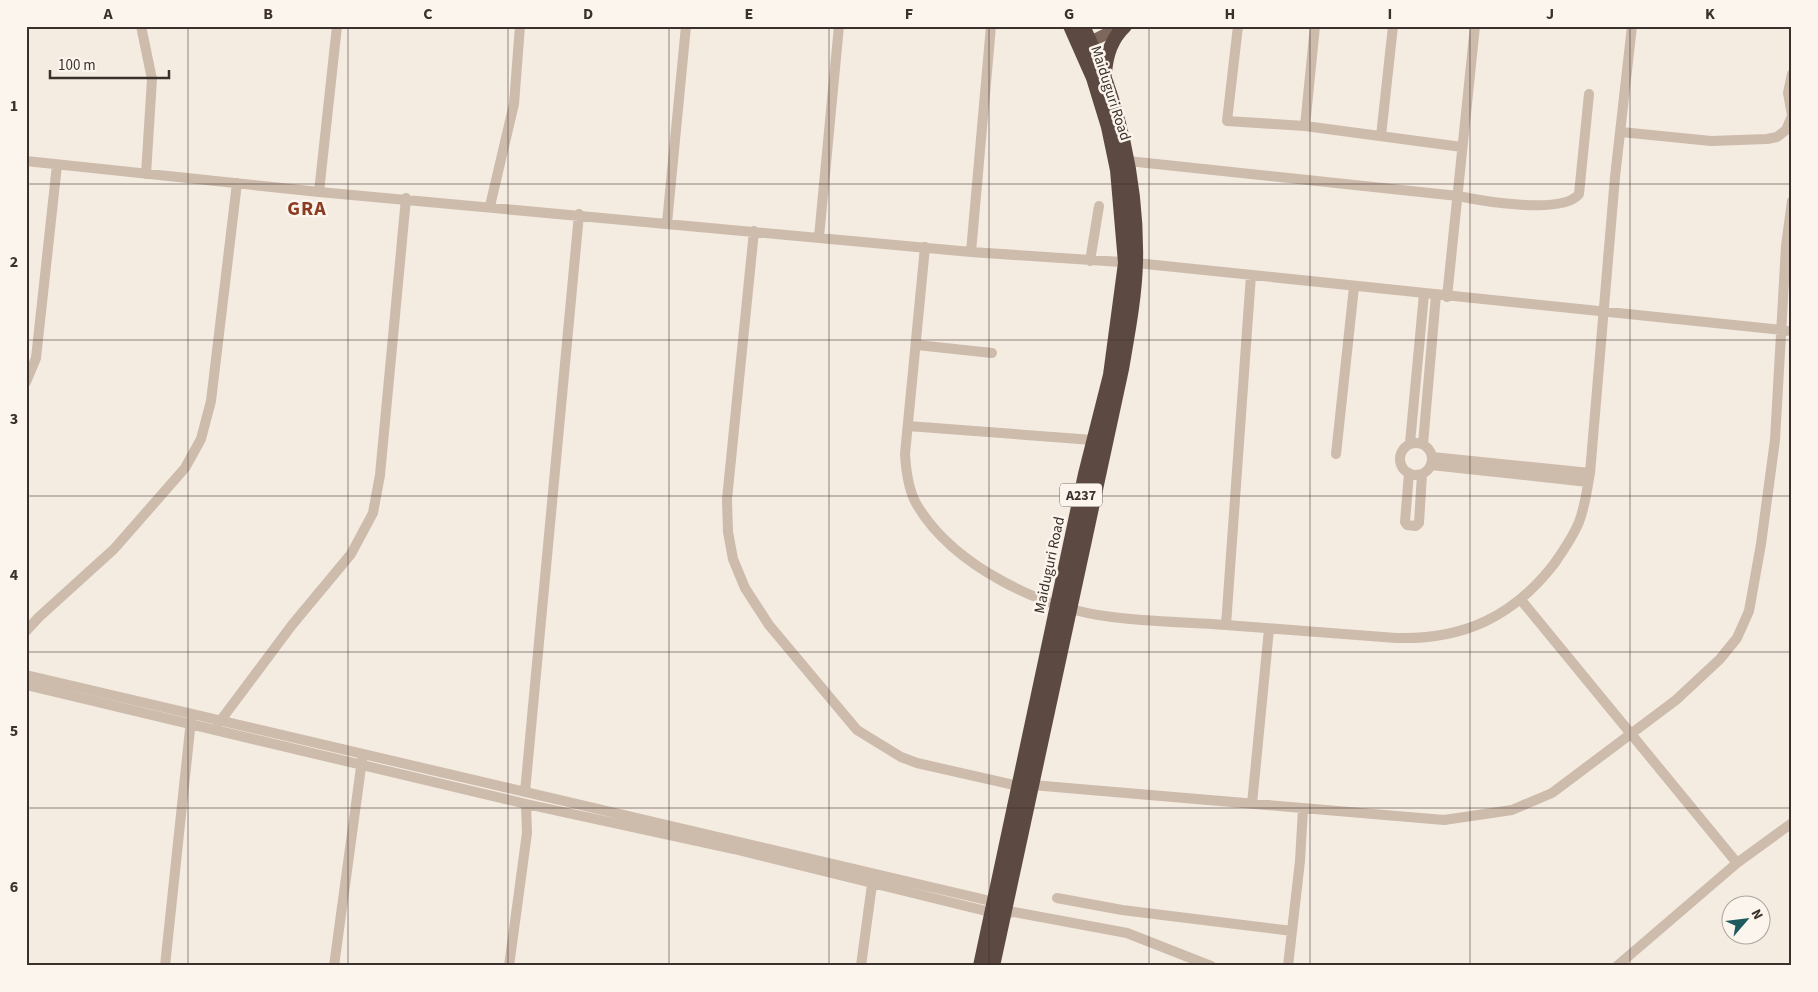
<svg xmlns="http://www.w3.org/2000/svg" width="1818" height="992" viewBox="0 0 1818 992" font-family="'Source Sans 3',sans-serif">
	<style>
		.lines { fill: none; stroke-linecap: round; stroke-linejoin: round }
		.minor { stroke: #cdbbac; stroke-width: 10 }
		.major { stroke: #7d675c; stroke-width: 12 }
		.highway { stroke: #5c4a42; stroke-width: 14 }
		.grid { fill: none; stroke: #3b302b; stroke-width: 1; stroke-opacity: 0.55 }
		.labels { text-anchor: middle; stroke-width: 5; stroke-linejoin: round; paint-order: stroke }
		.shield { fill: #fbf5ee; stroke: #756b66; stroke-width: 1 }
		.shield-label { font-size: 14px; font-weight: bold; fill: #3b302b }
		.street-label { font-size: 15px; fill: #3b302b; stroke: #fbf5ee }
		.district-label { font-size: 20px; font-weight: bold; letter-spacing: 1px; fill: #8c3b22; stroke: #fbf5ee }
		.neatline { fill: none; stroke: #3b302b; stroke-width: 2 }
		.grid-label { font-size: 16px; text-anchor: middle; font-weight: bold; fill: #3b302b }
	</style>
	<rect width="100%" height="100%" fill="#f4ebe1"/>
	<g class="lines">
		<path class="minor" d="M141,26L152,79L146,174
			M1238,26L1227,121L1305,126
			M1315,26L1305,126L1462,147
			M1792,74L1788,93L1792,115
			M1621,132L1711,141L1767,139L1777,137L1786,130L1792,116
			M1381,136L1393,26
			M26,161L319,192L971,252L1136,263L1792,331
			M1128,161L1458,196C1482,201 1563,215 1579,194L1589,94
			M319,192L337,26
			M490,206L514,104L520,26
			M667,223L686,26
			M754,231L727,499L728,532L733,559L745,588L769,625L857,730L901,757L917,763L1019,786
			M819,237L839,26
			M925,247L905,454C906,471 908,490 917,505C954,567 1043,609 1112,617C1150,622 1188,622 1226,625C1283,629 1339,634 1396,638C1463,640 1513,617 1554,564C1563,551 1573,537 1579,522C1585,507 1587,489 1590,473L1615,177L1632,26
			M971,252L991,26
			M1090,261L1099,206
			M1447,297L1475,26
			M917,345L992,353
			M26,382L36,358L57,165
			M908,426L1093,440
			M1400 459a16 16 0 1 1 32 0a16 16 0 1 1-32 0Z
			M1410,443L1424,294
			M1423,444L1436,295
			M1336,454L1354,287
			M1432,457L1590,473
			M1431,465L1588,482
			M1409,473L1405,522L1407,525L1416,526L1419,523L1422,474
			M1521,600L1737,863L1617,966
			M1226,625L1251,275
			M26,631L39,617L114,549L185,468L201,439L211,401L237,183
			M26,675L999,903
			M26,685L526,804L734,849L990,912L1002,914L1014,912L1127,933L1211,966
			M218,724L292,625L351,554L373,513L380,475L406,198
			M1032,785L1444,820L1512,810L1552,793L1676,700L1720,659L1737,638L1749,611L1761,544L1775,440L1786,246L1792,201
			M525,792L579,214
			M1252,804L1269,629
			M1737,863L1792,823
			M1057,898L1122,910L1292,931
			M165,966L191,720
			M334,966L362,760
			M509,966L527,833L526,804
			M861,966L873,877
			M1288,966L1300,861L1303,809"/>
		<path class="major" d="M1082,46L1122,26"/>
		<path class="highway" d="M1105,74C1106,55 1111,39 1125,26
			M980,966L1085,474L1110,375L1125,263L1117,170L1108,127L1093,78L1070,26
			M993,966L1122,369C1128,334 1135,298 1136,263C1138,182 1118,98 1083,26"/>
	</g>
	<path class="grid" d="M188,26V966M348,26V966M508,26V966M669,26V966M829,26V966M989,26V966M1149,26V966M1310,26V966M1470,26V966M1630,26V966M26,184H1792M26,340H1792M26,496H1792M26,652H1792M26,808H1792"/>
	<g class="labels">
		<rect class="shield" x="1060" y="483.5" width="42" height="23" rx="4"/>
		<g class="shield-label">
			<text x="1081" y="500">A237</text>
		</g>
		<g class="street-label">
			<text transform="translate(1111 93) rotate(72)" y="5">Maiduguri Road</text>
			<text transform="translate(1049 565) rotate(-78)" y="5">Maiduguri Road</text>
		</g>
		<g class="district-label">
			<text x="307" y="215">GRA</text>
		</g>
	</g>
	<rect width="1818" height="992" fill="none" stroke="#fbf5ee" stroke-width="55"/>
	<g transform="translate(1746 920) rotate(62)"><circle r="24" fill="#fbf5ee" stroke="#aea6a0"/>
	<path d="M0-4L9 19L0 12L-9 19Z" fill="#1f5a5e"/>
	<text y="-8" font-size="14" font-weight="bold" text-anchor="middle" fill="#3b302b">N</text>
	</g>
	<path d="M50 70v8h119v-8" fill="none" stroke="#3b302b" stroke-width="2.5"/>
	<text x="58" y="70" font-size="15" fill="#3b302b" stroke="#fbf5ee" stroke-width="4" paint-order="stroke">100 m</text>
	<rect x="28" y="28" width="1762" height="936" class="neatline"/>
	<g class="grid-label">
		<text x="108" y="19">A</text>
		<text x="268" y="19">B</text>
		<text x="428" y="19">C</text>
		<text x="588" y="19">D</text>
		<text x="749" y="19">E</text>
		<text x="909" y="19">F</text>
		<text x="1069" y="19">G</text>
		<text x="1230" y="19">H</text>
		<text x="1390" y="19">I</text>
		<text x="1550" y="19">J</text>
		<text x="1710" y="19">K</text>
		<text x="14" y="111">1</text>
		<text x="14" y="267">2</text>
		<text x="14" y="424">3</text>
		<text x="14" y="580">4</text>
		<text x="14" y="736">5</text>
		<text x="14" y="892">6</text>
	</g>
</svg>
